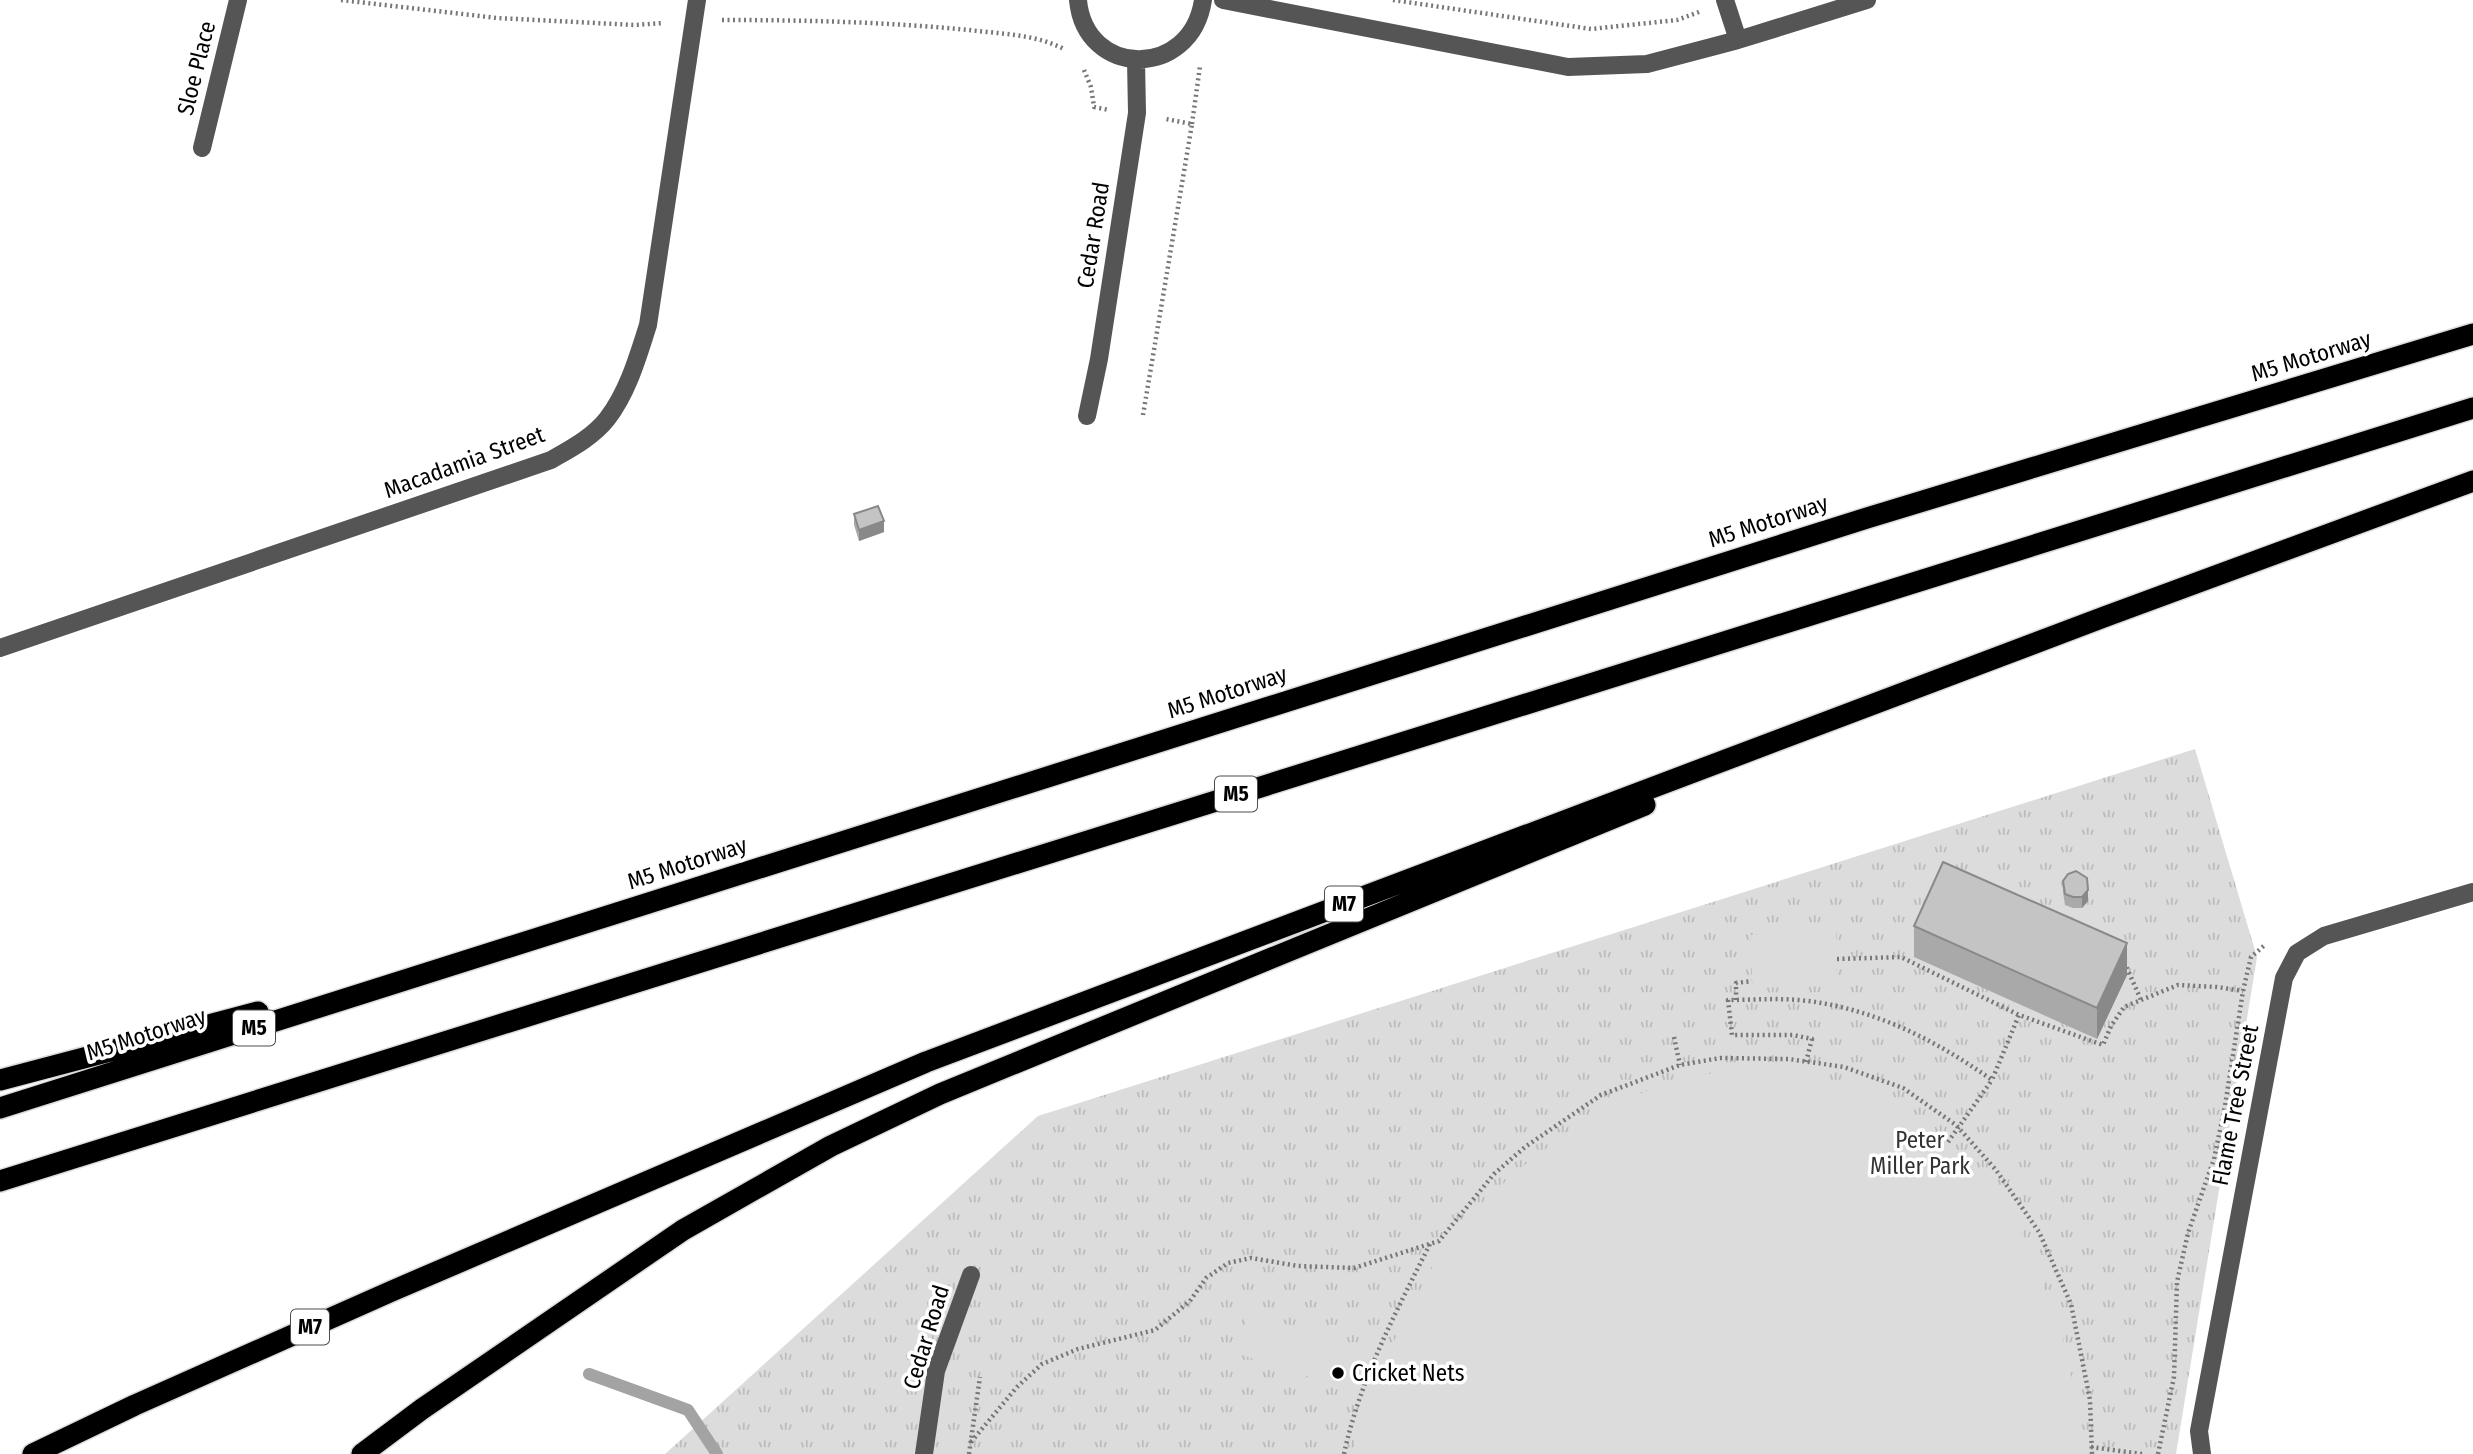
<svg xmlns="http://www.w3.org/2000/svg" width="2473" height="1454" viewBox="0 0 2473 1454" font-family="'Fira Sans Condensed',sans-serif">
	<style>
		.park { fill: url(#park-tufts) }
		.pitch { fill: #dcdcdc }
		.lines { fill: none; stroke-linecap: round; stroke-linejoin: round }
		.stream { stroke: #a3a3a3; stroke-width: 12 }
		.highway-casing { stroke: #dbdbdb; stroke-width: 24 }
		.path { stroke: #777; stroke-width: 4.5; stroke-dasharray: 2 3.5; stroke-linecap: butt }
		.minor { stroke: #555; stroke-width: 18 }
		.highway { stroke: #000; stroke-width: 21 }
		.wall { fill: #a9a9a9 }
		.shaded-wall { fill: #898989 }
		.building { fill: #c4c4c4; stroke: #898989; stroke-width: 2 }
		.poi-dot { fill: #000; stroke: #fff; stroke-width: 2.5 }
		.labels { text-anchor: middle; stroke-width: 7; stroke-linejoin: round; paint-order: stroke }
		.shield { fill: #fff; stroke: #4c4c4c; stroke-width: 2 }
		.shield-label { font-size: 21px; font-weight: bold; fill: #000 }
		.street-label { font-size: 23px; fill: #000; stroke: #fff }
		.park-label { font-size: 23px; fill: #333; stroke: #fff }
		.poi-label { font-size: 23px; fill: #000; stroke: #fff; text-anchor: start }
	</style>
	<defs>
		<pattern id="park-tufts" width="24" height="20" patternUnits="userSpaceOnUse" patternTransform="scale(1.75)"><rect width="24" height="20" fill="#dcdcdc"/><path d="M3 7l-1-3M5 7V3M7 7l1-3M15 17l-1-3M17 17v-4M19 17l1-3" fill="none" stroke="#bbb"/></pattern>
	</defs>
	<rect width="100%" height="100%" fill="#fff"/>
	<path class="park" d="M2195,749L2257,957L2176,1454H665L1038,1116Z"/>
	<path class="pitch" d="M1808,919V929L1836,928L1837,986L1752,988L1751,935L1779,934L1778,920Z
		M1785,1070L1867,1092L1948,1142L2017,1224L2060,1326L2084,1436L2081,1454H1353L1368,1396L1236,1353L1248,1313L1387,1354C1408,1316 1425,1273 1452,1239C1499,1179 1562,1130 1630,1099C1641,1094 1653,1087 1664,1084C1704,1071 1745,1071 1785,1070Z"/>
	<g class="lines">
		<path class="stream" d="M589,1374L688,1410L717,1454"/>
		<defs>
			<path id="highway" d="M0,1080L258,1012
				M0,1108L1867,518L2473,334
				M0,1181L2473,408
				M33,1454L135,1405L392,1291L926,1062L2104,617L2473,481
				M362,1454L422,1409L683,1230L831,1146L940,1094L1645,805"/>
		</defs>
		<use href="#highway" class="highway-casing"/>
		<path class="path" d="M341,0L497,18L635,25L664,23
			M1393,0L1591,29L1677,20L1699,12
			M722,20C805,20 887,22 969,30C1001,34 1035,34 1064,49
			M1084,70L1091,87L1094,107L1109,110
			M1192,124L1200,66
			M1143,415L1192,124L1166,119
			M1837,959L1901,957L2019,1015
			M2122,966H2126L2141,1000
			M1736,1000V983L1752,981
			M1674,1037L1680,1065
			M1806,1062L1812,1039L1793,1035H1732L1728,1000C1751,1000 1775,998 1799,1000C1871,1007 1934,1039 1992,1080L2019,1015L2103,1045L2111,1026L2124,1007L2178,985L2217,987L2243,991
			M1948,1142L1992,1080
			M971,1442L1017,1387L1042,1364L1078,1349L1155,1330L1190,1301L1206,1278L1228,1263L1251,1258L1298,1266L1354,1268L1439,1241L1494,1174L1525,1147L1601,1095L1680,1065L1720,1058L1789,1059L1844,1067L1903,1088L1956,1125L1996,1170L2039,1232L2071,1304L2090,1400L2092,1454
			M2091,1447L2142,1454
			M969,1454L980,1377
			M1344,1454C1360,1379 1396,1312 1430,1244
			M2158,1454L2174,1377L2177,1282L2188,1233L2214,1159L2225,1106L2243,991L2251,957L2266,944"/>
		<path class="minor" d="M1078,0C1085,78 1191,80 1203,0
			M1223,0L1568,67L1647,64L1738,40L1867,0
			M1725,0L1738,40
			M202,148L238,0
			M1087,416L1099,359L1137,113L1136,60
			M0,648L551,460C570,449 593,437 607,419C628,392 638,356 648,325L697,0
			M924,1454L936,1371L971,1275
			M2202,1454L2199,1431L2284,978L2297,953L2324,936L2473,892"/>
		<use href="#highway" class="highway"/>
	</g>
	<path class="wall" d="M854,514L884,532L859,541L854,525Z
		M2063,881L2088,901L2082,908H2073L2065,905L2063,892Z
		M1914,926L2127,975L2097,1039L1914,957Z"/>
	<path class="shaded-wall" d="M884,521V532L859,541V530Z
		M2088,890V901L2082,908V897Z
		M2127,943V975L2097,1039V1008Z"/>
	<path class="building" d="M878,506L884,521L859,530L854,514Z
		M1943,862L2127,943L2097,1008L1914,926Z
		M2076,871L2087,878L2088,890L2082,897H2073L2065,894L2063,881L2068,874Z"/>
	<circle class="poi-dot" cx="1338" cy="1373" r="7"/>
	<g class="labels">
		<g class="shield">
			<rect x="1215" y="776.5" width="42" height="35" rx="5"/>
			<rect x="1325" y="886.5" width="38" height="35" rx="5"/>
			<rect x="233" y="1010.5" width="42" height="35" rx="5"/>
			<rect x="291" y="1309.5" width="38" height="35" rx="5"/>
		</g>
		<g class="shield-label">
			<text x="1236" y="801">M5</text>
			<text x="1344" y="911">M7</text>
			<text x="254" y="1035">M5</text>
			<text x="310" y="1334">M7</text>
		</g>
		<g class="street-label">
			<text transform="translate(196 68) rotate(-76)" y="8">Sloe Place</text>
			<text transform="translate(1093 235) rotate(-81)" y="8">Cedar Road</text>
			<text transform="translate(2311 356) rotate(-17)" y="8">M5 Motorway</text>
			<text transform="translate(464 462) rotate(-20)" y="8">Macadamia Street</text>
			<text transform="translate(1768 521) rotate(-18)" y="8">M5 Motorway</text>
			<text transform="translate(1227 692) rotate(-18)" y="8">M5 Motorway</text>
			<text transform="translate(687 863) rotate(-18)" y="8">M5 Motorway</text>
			<text transform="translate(146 1034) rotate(-18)" y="8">M5 Motorway</text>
			<text transform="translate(2235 1105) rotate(-79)" y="8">Flame Tree Street</text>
			<text transform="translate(926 1337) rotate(-73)" y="8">Cedar Road</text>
		</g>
		<g class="park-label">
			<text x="1920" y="1148">Peter<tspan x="1920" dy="26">Miller Park</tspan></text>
		</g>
		<g class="poi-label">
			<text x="1352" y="1381">Cricket Nets</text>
		</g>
	</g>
</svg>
